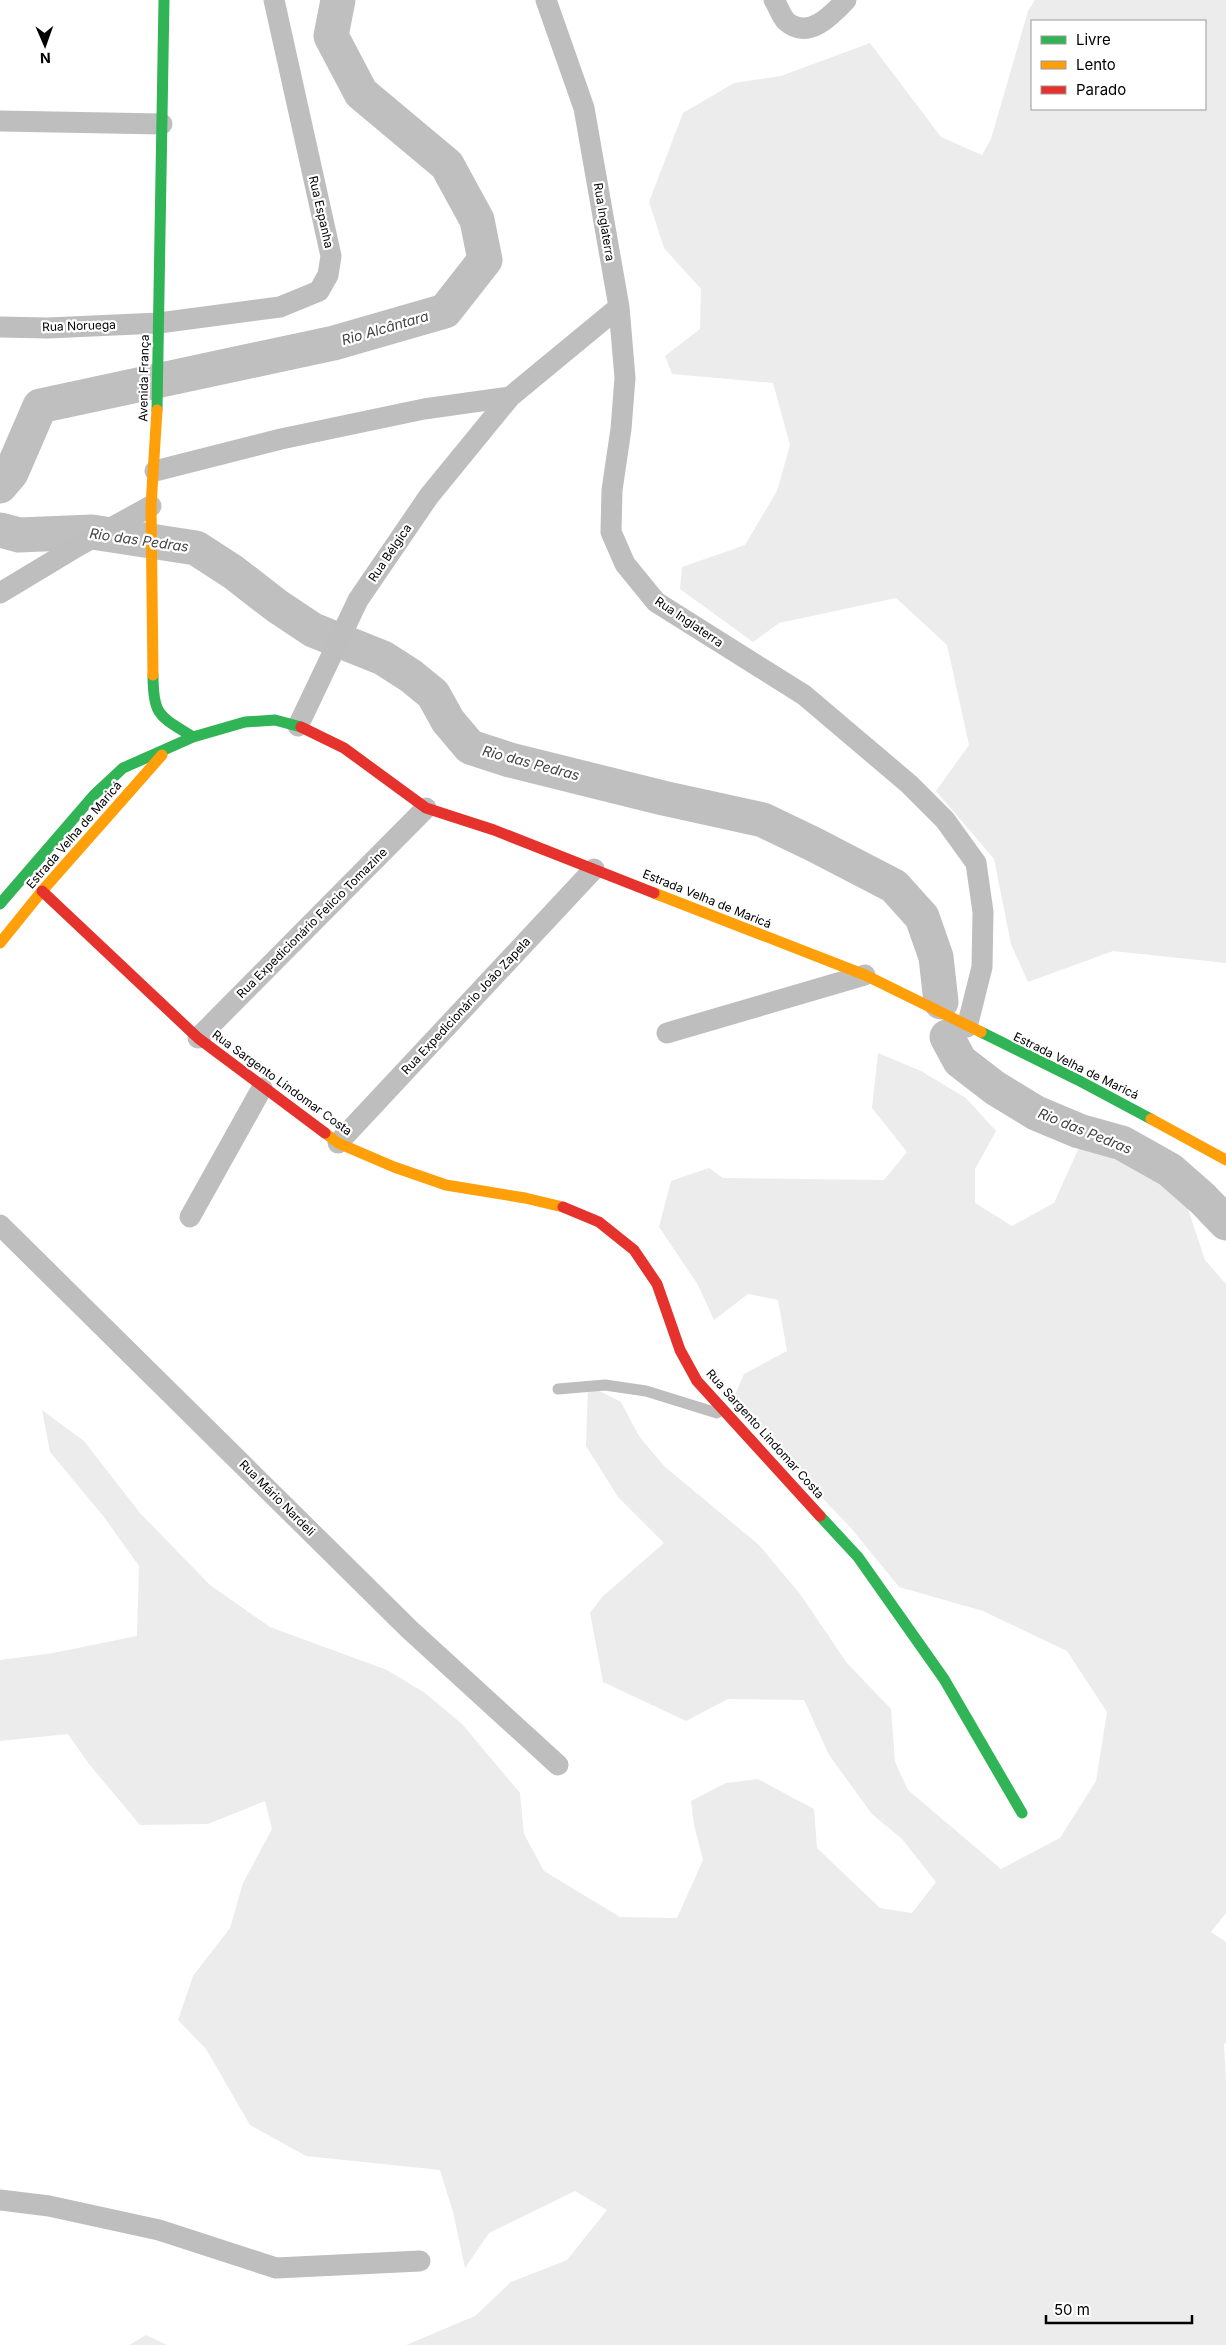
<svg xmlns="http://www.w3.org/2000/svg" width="1226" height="2345" viewBox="0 0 1226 2345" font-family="Inter,sans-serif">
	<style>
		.green { fill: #ececec; fill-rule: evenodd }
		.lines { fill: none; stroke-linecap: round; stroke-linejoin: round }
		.river { stroke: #bfbfbf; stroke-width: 35 }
		.lane { stroke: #bebebe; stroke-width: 11 }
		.street { stroke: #bebebe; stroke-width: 21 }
		.fast { stroke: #30b455; stroke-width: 11 }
		.slow { stroke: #ff9f0a; stroke-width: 11 }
		.jam { stroke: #e5322d; stroke-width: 11 }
		.labels { text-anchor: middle; stroke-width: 4.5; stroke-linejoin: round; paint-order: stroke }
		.street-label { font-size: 12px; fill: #000; stroke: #fff }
		.water-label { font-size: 14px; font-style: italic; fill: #444; stroke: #fff }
	</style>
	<rect width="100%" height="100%" fill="#fff"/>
	<path class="green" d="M1035,0H1226V963L1113,951L1028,982L1011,944L994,859L936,791L969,745L947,645L896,598L779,623L753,642L680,589L682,567L745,545L777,491L790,445L773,383L672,374L665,356L700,329L701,289L664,248L649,202L683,113L734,83L781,76L870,43L941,137L982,155L991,139L1028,11ZM1205,21V109H1032V21Z
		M878,1053L921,1071L966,1098L996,1131L975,1169V1203L1012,1226L1054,1203L1081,1143L1137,1164L1186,1203L1205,1260L1226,1284V1913L1211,1932L1226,1942V2043L1224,2044L1226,2082V2345H406L475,2316L511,2282L567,2260L607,2210L575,2191L489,2233L465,2268L453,2212L440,2170L306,2156L250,2125L206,2049L178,2020L193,1976L230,1928L243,1883L272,1829L265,1801L208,1824L140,1825L89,1764L68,1734L0,1741V1660L53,1653L137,1636L139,1566L104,1517L50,1452L42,1410L84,1441L140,1513L210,1585L270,1627L387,1670L425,1693L462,1724L520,1793L524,1834L544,1871L620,1917L677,1918L703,1860L694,1825L691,1801L726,1783L758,1779L814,1809L817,1848L880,1908L912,1913L936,1882L902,1839L872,1814L829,1755L804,1700L728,1699L686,1721L603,1682L590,1613L602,1597L664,1543L618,1497L586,1446L588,1385L621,1402L639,1436L664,1466L759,1545L800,1594L847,1663L891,1709L895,1762L908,1790L1001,1869L1060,1838L1096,1781L1107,1712L1067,1651L983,1611L899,1587L851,1528L781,1455L734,1397L744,1374L787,1351L778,1300L748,1294L714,1320L698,1285L659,1227L671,1181L709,1168L723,1178L884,1180L907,1152L872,1108Z
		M146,2335L167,2345H129Z"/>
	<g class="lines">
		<path class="river" d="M0,486L11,473L40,406L334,343L445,311L485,260L477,220L447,165L361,93L331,36L338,0
			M0,530L19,535L92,532L196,548L233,572L277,606L313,630L383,658L411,676L433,694L448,721L470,747L510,760L663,798L763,820L813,844L894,886L922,917L936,957L941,1002
			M947,1037L960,1061L995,1088L1036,1113L1079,1131L1122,1143L1170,1170L1203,1199L1226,1223"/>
		<path class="lane" d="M558,1389L605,1385L646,1391L717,1413"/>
		<path class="street" d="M546,0L584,108L619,307L625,378L621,429L612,490L611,532L625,564L656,602L804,695L909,784L945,820L976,863L983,912L982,967L967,1027
			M774,0C778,6 781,16 786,21C808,41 832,15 846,0
			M0,121L162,124
			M0,327L48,328L159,323L280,307L319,291L328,275L331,256L274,0
			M155,471L281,439L424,409L510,397
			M0,593L78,546L151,506
			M298,726L358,600L429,496L510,397L619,307
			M667,1033L865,975
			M198,1038L426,808
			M338,1143L594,869
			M190,1217L262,1088
			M0,1225L409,1629L558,1765
			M0,2200L49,2206L159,2230L276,2268L420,2261"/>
		<path class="fast" d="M157,410L164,0
			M153,675C153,717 160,716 193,737
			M0,904L94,795L123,768L193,737L245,722L275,720L301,727
			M981,1032L1078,1080L1151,1119
			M820,1516L858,1557L944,1679L1022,1813"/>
		<path class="slow" d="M153,675L151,506L157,410
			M654,893L865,975L981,1032
			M0,943L42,891L162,755
			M1151,1119L1226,1160
			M325,1133L338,1143L394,1167L446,1185L525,1198L563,1207"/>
		<path class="jam" d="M301,727L344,748L426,808L494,830L654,893
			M42,891L198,1038L325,1133
			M563,1207L599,1222L634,1250L657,1284L680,1350L697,1381L820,1516"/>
	</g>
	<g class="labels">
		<g class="street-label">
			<text transform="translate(321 212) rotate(77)" y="4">Rua Espanha</text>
			<text transform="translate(604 222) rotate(81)" y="4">Rua Inglaterra</text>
			<text transform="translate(79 326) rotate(-2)" y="4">Rua Noruega</text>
			<text transform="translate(144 378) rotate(-89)" y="4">Avenida França</text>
			<text transform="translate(390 553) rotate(-56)" y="4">Rua Bélgica</text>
			<text transform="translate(689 622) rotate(34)" y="4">Rua Inglaterra</text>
			<text transform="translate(74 835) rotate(-49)" y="4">Estrada Velha de Maricá</text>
			<text transform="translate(707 899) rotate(22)" y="4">Estrada Velha de Maricá</text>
			<text transform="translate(312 923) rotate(-45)" y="4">Rua Expedicionário Felicio Tomazine</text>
			<text transform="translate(466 1006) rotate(-47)" y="4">Rua Expedicionário João Zapela</text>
			<text transform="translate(1076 1066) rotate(26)" y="4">Estrada Velha de Maricá</text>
			<text transform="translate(282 1083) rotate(36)" y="4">Rua Sargento Lindomar Costa</text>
			<text transform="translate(765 1434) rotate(48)" y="4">Rua Sargento Lindomar Costa</text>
			<text transform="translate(277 1498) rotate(45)" y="4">Rua Mário Nardeli</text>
		</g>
		<g class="water-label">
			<text transform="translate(385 328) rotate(-16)" y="5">Rio Alcântara</text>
			<text transform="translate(139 540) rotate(8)" y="5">Rio das Pedras</text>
			<text transform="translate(531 763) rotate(15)" y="5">Rio das Pedras</text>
			<text transform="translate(1085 1131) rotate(22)" y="5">Rio das Pedras</text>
		</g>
	</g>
	<rect x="1031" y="20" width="175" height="90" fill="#ffffff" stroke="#999999"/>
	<rect x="1041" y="36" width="25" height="8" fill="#30b455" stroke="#999999"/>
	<text x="1076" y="45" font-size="15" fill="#000000">Livre</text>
	<rect x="1041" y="61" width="25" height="8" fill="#ff9f0a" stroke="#999999"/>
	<text x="1076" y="70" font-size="15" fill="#000000">Lento</text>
	<rect x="1041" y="86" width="25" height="8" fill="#e5322d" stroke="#999999"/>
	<text x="1076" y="95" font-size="15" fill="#000000">Parado</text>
	<g transform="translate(45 45) rotate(178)" stroke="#ffffff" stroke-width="4" paint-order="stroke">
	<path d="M0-4L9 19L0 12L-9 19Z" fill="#000000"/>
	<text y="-8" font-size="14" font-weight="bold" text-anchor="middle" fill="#000000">N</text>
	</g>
	<path d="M1046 2315v8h146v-8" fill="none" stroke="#000000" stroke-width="2.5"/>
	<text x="1054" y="2315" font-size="15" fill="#000000" stroke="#ffffff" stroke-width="4" paint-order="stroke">50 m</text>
</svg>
